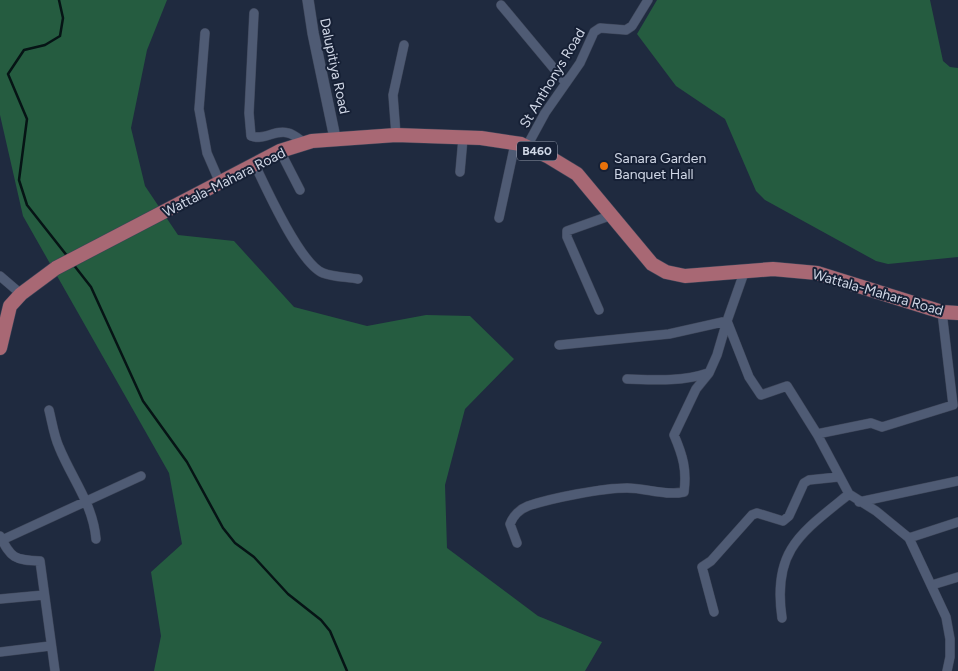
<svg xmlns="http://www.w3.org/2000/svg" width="958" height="671" viewBox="0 0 958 671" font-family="Figtree,sans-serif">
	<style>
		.green { fill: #255c40 }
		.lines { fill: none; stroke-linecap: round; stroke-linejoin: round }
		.stream { stroke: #061415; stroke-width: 2.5 }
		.minor-casing { stroke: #3d4558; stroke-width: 10 }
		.tertiary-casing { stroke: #3d4558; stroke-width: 12 }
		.primary-casing { stroke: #3d4558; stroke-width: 15 }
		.minor { stroke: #4f5b74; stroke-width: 9 }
		.tertiary { stroke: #4f5b74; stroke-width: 11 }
		.primary { stroke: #a86874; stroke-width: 14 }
		.food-dot { fill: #e8710a; stroke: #162035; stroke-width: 2 }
		.labels { text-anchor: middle; stroke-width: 4; stroke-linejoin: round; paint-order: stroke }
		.shield { fill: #162035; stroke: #98a0b1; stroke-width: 1 }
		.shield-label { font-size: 12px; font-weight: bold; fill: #d0d7e6 }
		.street-label { font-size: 14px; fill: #d0d7e6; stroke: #162035 }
		.poi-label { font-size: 14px; fill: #d0d7e6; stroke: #162035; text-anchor: start }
	</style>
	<rect width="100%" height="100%" fill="#1f2a3f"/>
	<path class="green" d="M0,0H167L147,50L131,128L145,186L178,235L234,241L294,307L367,326L426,315L470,316L514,359L465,409L445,485L447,548L538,616L602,642L585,671H154L161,636L151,572L182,544L169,473L23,216L0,115Z
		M657,0H930L943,61L950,67L958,68V257L888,264L876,261L765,200L756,191L725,119L676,86L637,34Z"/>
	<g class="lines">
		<path class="stream" d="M59,0L63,18L60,36L45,45L24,50L8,74L27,119L19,180L27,205L68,257
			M73,264L91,287L143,401L187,462L223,528L235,543L254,557L288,594L321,620L330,631L347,671"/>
		<defs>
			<path id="minor" d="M501,5L566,83
				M254,13L249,113L251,136C263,141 276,129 288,133C294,134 301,141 306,144
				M205,33L199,109L207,153L220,183
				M396,135L393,95L404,45
				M527,146L545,113L580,63L594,32L600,28L626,30L632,26L648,0
				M280,151L300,190
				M255,165C266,188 300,264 323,273C333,277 347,277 358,279
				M460,172L463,138
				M499,218L515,144
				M745,270L727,321L749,377L761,395L787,386L817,434L849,494L876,511L909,538L946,617L950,639V657L947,671
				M0,276L21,294
				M599,310L567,237V231L612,215
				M627,379C654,380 682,382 708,373
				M49,410C52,422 54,436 59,447C72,479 93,504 96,539
				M817,434L871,423L882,427L953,405L942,312
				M859,502L958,481
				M0,536C11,558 14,560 40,561L55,671
				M909,538L958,522
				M2,540L141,476
				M517,543L510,524C513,516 520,509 528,506C551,498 603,488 627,488C646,488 665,496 684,492C687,470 683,456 674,435L696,389L709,373L717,355L727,321L669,334L559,345
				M932,585L958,577
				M0,599L44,595
				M714,612L702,567L711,561L752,515L757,513L783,521L789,516L804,483L809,480L838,477
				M782,618C772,550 801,533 849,494
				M0,652L50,646"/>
			<path id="tertiary" d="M308,0L313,33L335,138"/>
			<path id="primary" d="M0,348L10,306L21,294L56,268L280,151L312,141L396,135L481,138L521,144L549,157L577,174L652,264L666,272L685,276L773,269L817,273L942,312L958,313"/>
		</defs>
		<use href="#minor" class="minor-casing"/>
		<use href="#tertiary" class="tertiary-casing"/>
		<use href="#primary" class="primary-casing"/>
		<use href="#minor" class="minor"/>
		<use href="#tertiary" class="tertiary"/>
		<use href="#primary" class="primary"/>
	</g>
	<circle class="food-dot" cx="604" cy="166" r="5"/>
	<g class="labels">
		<rect class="shield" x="517" y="141.5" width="40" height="19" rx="4"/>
		<g class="shield-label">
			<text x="537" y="155">B460</text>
		</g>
		<g class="street-label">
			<text transform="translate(335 66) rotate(78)" y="5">Dalupitiya Road</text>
			<text transform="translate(552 78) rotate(-59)" y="5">St Anthonys Road</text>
			<text transform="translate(224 182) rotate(-27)" y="5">Wattala-Mahara Road</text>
			<text transform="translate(878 292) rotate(16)" y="5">Wattala-Mahara Road</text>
		</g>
		<g class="poi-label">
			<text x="614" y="163">Sanara Garden<tspan x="614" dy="16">Banquet Hall</tspan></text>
		</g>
	</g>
</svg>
